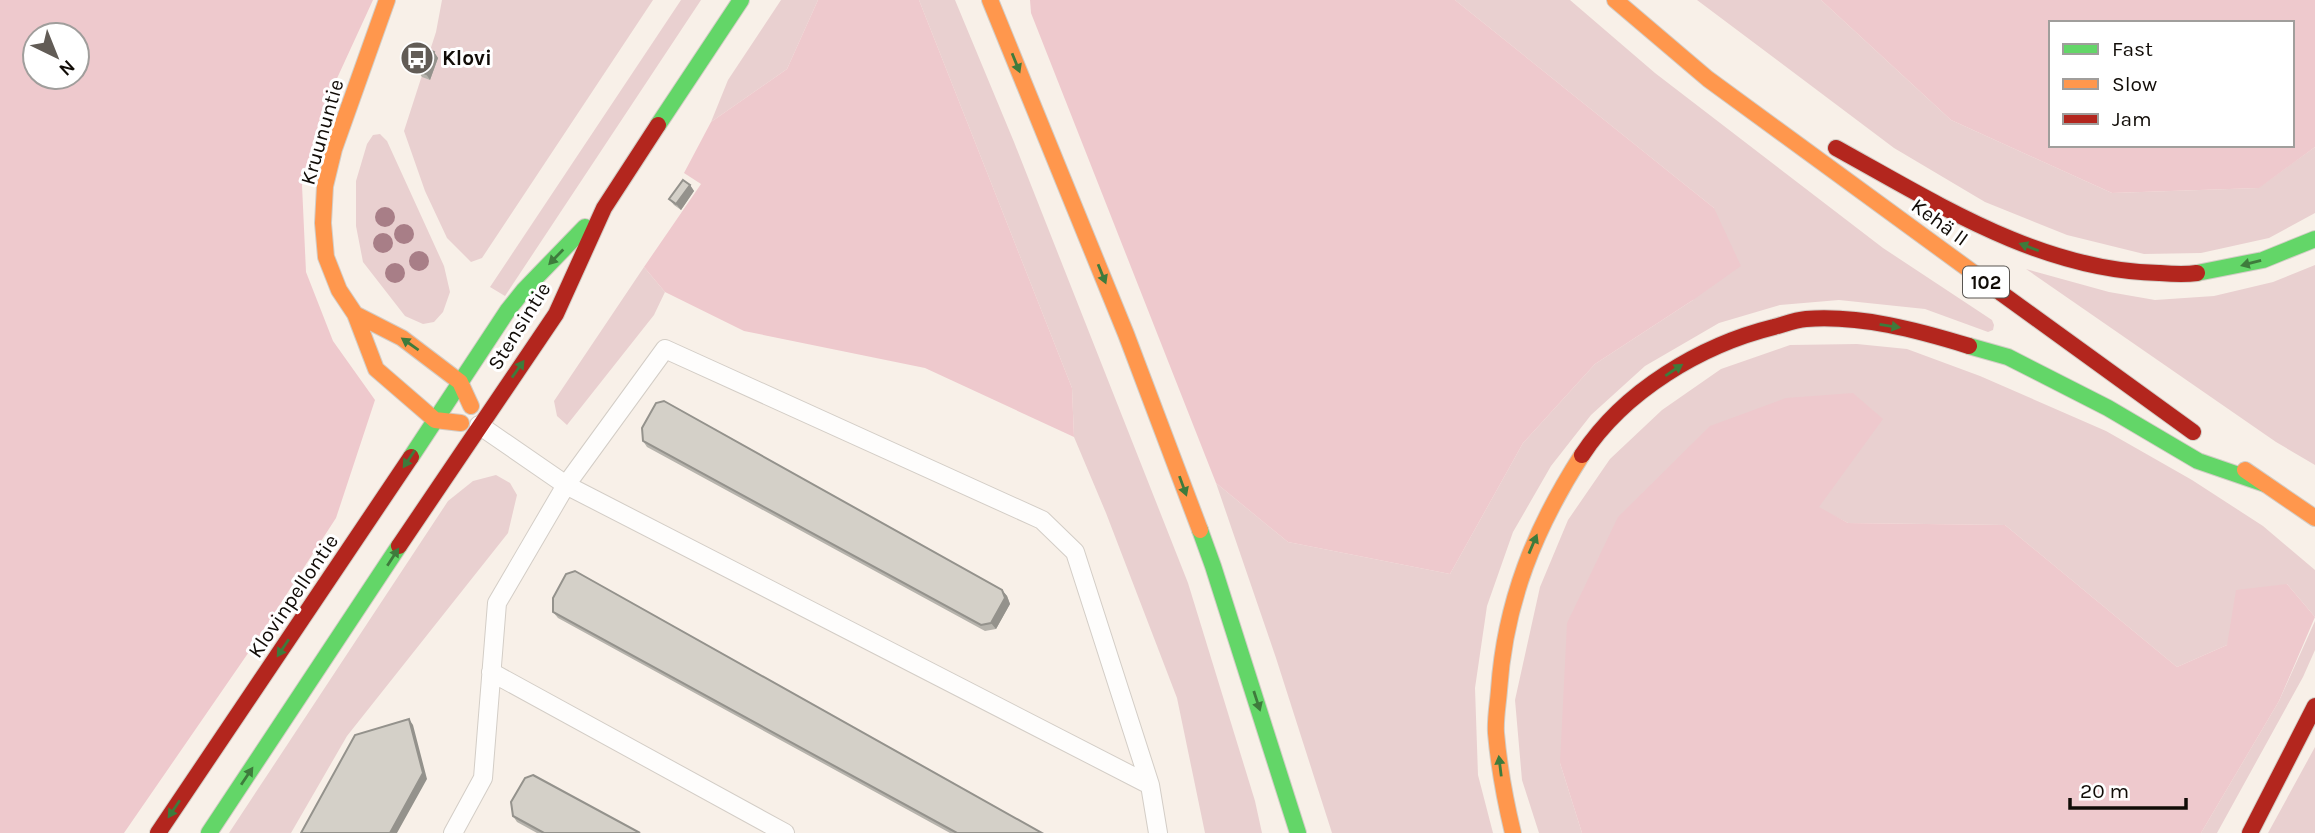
<svg xmlns="http://www.w3.org/2000/svg" width="2315" height="833" viewBox="0 0 2315 833" font-family="Karla,sans-serif">
	<style>
		.green { fill: #e9d0d0 }
		.forest { fill: #eec9cd; fill-rule: evenodd }
		.lines { fill: none; stroke-linecap: round; stroke-linejoin: round }
		.lane-casing { stroke: #d3cdc6; stroke-width: 20 }
		.fast-casing { stroke: #d3cdc6; stroke-width: 18 }
		.slow-casing { stroke: #d3cdc6; stroke-width: 18 }
		.jam-casing { stroke: #d3cdc6; stroke-width: 18 }
		.lane { stroke: #fefdfc; stroke-width: 18 }
		.fast { stroke: #63d668; stroke-width: 16 }
		.slow { stroke: #ff974d; stroke-width: 16 }
		.jam { stroke: #b3261e; stroke-width: 16 }
		.tree { fill: #a87e87 }
		.wall { fill: #b6b3ac }
		.shaded-wall { fill: #94928c }
		.building { fill: #d4d0c8; stroke: #94928c; stroke-width: 2 }
		.oneway { fill: #3e7b3c }
		.labels { text-anchor: middle; stroke-width: 6; stroke-linejoin: round; paint-order: stroke }
		.shield { fill: #fff; stroke: #585551; stroke-width: 2 }
		.shield-label { font-size: 19px; font-weight: bold; fill: #110c07 }
		.poi-label { font-size: 21px; font-weight: bold; fill: #110c07; stroke: #fff; text-anchor: start }
		.street-label { font-size: 21px; fill: #110c07; stroke: #fff }
	</style>
	<rect width="100%" height="100%" fill="#f8f0e8"/>
	<path class="green" d="M442,0H653L482,258L471,262L447,238L425,191L404,131L436,32Z
		M681,0H701L505,296L490,287Z
		M781,0H818L787,69L711,122L728,80Z
		M919,0H955L1014,142L1188,583L1255,801L1262,833H1205L1177,698L1106,513L1074,437L1072,388Z
		M1455,0H1570L1655,73L1883,248L1992,320L1994,325L1993,330L1988,332L1925,309L1839,300L1780,305L1719,323L1645,366L1591,415L1551,466L1513,532L1487,606L1475,688L1478,775L1493,833H1332L1276,658L1216,483L1288,542L1450,574L1523,443L1595,364L1693,300L1714,208Z
		M1697,0H1821L1951,120L2112,193L2258,188L2315,147V213L2269,238L2201,253L2144,254L2067,235L1985,202L1894,148Z
		M380,134L387,141L444,266L450,292L443,312L434,322L423,324L405,316L363,262L356,226V181L367,144L373,135Z
		M2315,265V465L2276,442L2026,269L2109,292L2155,300L2214,296L2273,282Z
		M644,267L665,292L654,315L567,425L557,416L554,401Z
		M1857,344L1907,349L1980,376L2106,431L2192,480L2263,526L2315,570V617L2287,584L2227,645L2177,667L2005,525L1848,523L1818,508L1560,763L1582,833H1539L1522,780L1515,700L1540,587L1568,520L1610,459L1662,410L1721,369L1790,345Z
		M496,475L510,483L517,495L508,533L347,736L291,833H229L448,501L473,481Z
		M2315,621V650L2303,677L2217,833H2201L2279,701Z
		M2315,747V833H2268Z"/>
	<path class="forest" d="M0,0H373L322,111L302,185L306,272L333,341L375,400L336,518L253,646L124,833H0ZM35,35H77V77H35Z
		M818,0H919L1072,388L1074,437L925,368L744,331L665,292L644,267L701,184L684,173L711,122L787,69Z
		M1030,0H1455L1714,208L1741,266L1693,300L1595,364L1523,443L1450,574L1288,542L1216,483L1031,13Z
		M1821,0H2315V147L2259,188L2112,193L1951,120ZM2051,23H2292V145H2051Z
		M1853,393L1883,419L1819,507L1848,523L2005,525L2177,667L2227,645L2236,590L2287,584L2315,617L2279,701L2201,833H1582L1560,763L1567,623L1618,517L1710,426L1786,398Z"/>
	<g class="lines">
		<defs>
			<path id="lane" d="M479,425L566,485L1150,785
				M491,672L785,833
				M453,833L483,778L497,603L566,485L665,349L1042,520L1075,552L1150,785L1158,833"/>
			<path id="fast" d="M658,125L741,0
				M2197,273L2263,260L2315,239
				M1969,346L2008,357L2108,408L2198,461L2265,484
				M411,457L508,310L524,290L585,227
				M1200,530L1213,566L1298,833
				M209,833L399,546"/>
			<path id="slow" d="M387,0L334,149L325,186L323,223L326,257L339,290L355,314L376,369L435,420L461,423
				M990,0L1126,334L1200,530
				M1615,0L1708,79L2001,293
				M355,314L402,338L460,382L471,406
				M2245,470L2315,518
				M1513,833C1505,800 1499,767 1496,733C1495,719 1498,704 1499,690C1505,602 1535,528 1582,455"/>
			<path id="jam" d="M1836,148C1936,203 2041,271 2159,273C2172,274 2184,275 2197,273
				M2001,293L2193,432
				M1582,455C1624,391 1701,345 1774,327C1785,324 1795,320 1806,319C1861,315 1917,330 1969,346
				M399,546L556,314L604,208L658,125
				M158,833L411,457
				M2250,833L2315,706"/>
		</defs>
		<use href="#lane" class="lane-casing"/>
		<use href="#fast" class="fast-casing"/>
		<use href="#slow" class="slow-casing"/>
		<use href="#jam" class="jam-casing"/>
		<use href="#lane" class="lane"/>
		<use href="#fast" class="fast"/>
		<use href="#slow" class="slow"/>
		<use href="#jam" class="jam"/>
	</g>
	<g class="tree">
		<circle cx="385" cy="217" r="10"/>
		<circle cx="404" cy="234" r="10"/>
		<circle cx="383" cy="243" r="10"/>
		<circle cx="419" cy="261" r="10"/>
		<circle cx="395" cy="273" r="10"/>
	</g>
	<path class="wall" d="M434,52L438,58L430,80L422,77L418,71Z
		M690,185L694,191L681,210L674,205L669,199Z
		M643,441L1002,590L1007,596L1010,604L996,629L985,631L647,447Z
		M553,612L1042,833H950L558,618Z
		M513,816L640,833H537L517,822Z"/>
	<path class="shaded-wall" d="M434,52L438,58L430,80L426,74Z
		M690,185L694,191L681,210L676,204Z
		M1002,590L1007,596L1010,604L996,629L991,623Z
		M409,719L413,725L427,779L397,833H390Z"/>
	<path class="building" d="M426,48L434,52L426,74L418,71Z
		M683,180L690,185L676,204L669,199Z
		M664,401L1002,590L1005,598L991,623L981,625L643,441L642,428L656,403Z
		M575,571L1042,833H957L553,612V598L566,574Z
		M409,719L423,773L390,833H301L355,735Z
		M533,775L640,833H544L513,816L511,802L525,778Z"/>
	<defs><path id="oneway-solid" d="M-6-.8H1V-3.2L6.5 0L1 3.2V.8H-6Z" transform="scale(1.75)"/></defs>
	<g class="oneway">
		<use href="#oneway-solid" transform="translate(1016 63) rotate(68)"/>
		<use href="#oneway-solid" transform="translate(2029 247) rotate(-159)"/>
		<use href="#oneway-solid" transform="translate(556 257) rotate(134)"/>
		<use href="#oneway-solid" transform="translate(2251 263) rotate(165)"/>
		<use href="#oneway-solid" transform="translate(1102 274) rotate(68)"/>
		<use href="#oneway-solid" transform="translate(1890 326) rotate(9)"/>
		<use href="#oneway-solid" transform="translate(410 344) rotate(-145)"/>
		<use href="#oneway-solid" transform="translate(518 369) rotate(-55)"/>
		<use href="#oneway-solid" transform="translate(1674 370) rotate(-34)"/>
		<use href="#oneway-solid" transform="translate(409 459) rotate(124)"/>
		<use href="#oneway-solid" transform="translate(1183 486) rotate(70)"/>
		<use href="#oneway-solid" transform="translate(1533 544) rotate(-67)"/>
		<use href="#oneway-solid" transform="translate(393 557) rotate(-57)"/>
		<use href="#oneway-solid" transform="translate(283 648) rotate(124)"/>
		<use href="#oneway-solid" transform="translate(1257 701) rotate(72)"/>
		<use href="#oneway-solid" transform="translate(1500 766) rotate(-97)"/>
		<use href="#oneway-solid" transform="translate(247 776) rotate(-56)"/>
		<use href="#oneway-solid" transform="translate(174 809) rotate(124)"/>
	</g>
	<defs>
		<symbol id="bus-disc" viewBox="-11 -11 22 22"><circle r="9.5" fill="#625c56" stroke="#fff"/><path d="M-5-6H5V4H4V6H2V4H-2V6H-4V4H-5ZM-3.5-4V0h7V-4ZM-3.5 1.2v1.5H-2V1.2ZM2 1.2v1.5H3.5V1.2Z" fill="#fff"/></symbol>
	</defs>
	<g fill-rule="evenodd">
		<use href="#bus-disc" x="398" y="39" width="38" height="38"/>
	</g>
	<g class="labels">
		<rect class="shield" x="1963" y="266.5" width="46" height="31" rx="5"/>
		<g class="shield-label">
			<text x="1986" y="289">102</text>
		</g>
		<g class="poi-label">
			<text x="442" y="65">Klovi</text>
		</g>
		<g class="street-label">
			<text transform="translate(322 132) rotate(-74)" y="7">Kruununtie</text>
			<text transform="translate(1940 222) rotate(36)" y="7">Kehä II</text>
			<text transform="translate(519 326) rotate(-58)" y="7">Stensintie</text>
			<text transform="translate(293 596) rotate(-56)" y="7">Klovinpellontie</text>
		</g>
	</g>
	<rect x="2049" y="21" width="245" height="126" fill="#ffffff" stroke="#a09e9c" stroke-width="2"/>
	<rect x="2063" y="44" width="35" height="10" fill="#63d668" stroke="#a09e9c" stroke-width="2"/>
	<text x="2112" y="56" font-size="21" fill="#110c07">Fast</text>
	<rect x="2063" y="79" width="35" height="10" fill="#ff974d" stroke="#a09e9c" stroke-width="2"/>
	<text x="2112" y="91" font-size="21" fill="#110c07">Slow</text>
	<rect x="2063" y="114" width="35" height="10" fill="#b3261e" stroke="#a09e9c" stroke-width="2"/>
	<text x="2112" y="126" font-size="21" fill="#110c07">Jam</text>
	<g transform="translate(56 56) rotate(137)"><circle r="33" fill="#ffffff" stroke="#a09e9c" stroke-width="2"/>
	<path d="M0-5L12 26L0 18L-12 26Z" fill="#625c56"/>
	<text y="-10" font-size="19" font-weight="bold" text-anchor="middle" fill="#110c07">N</text>
	</g>
	<path d="M2070 798v10h116v-10" fill="none" stroke="#110c07" stroke-width="3.5"/>
	<text x="2080" y="798" font-size="21" fill="#110c07" stroke="#ffffff" stroke-width="5" paint-order="stroke">20 m</text>
</svg>
